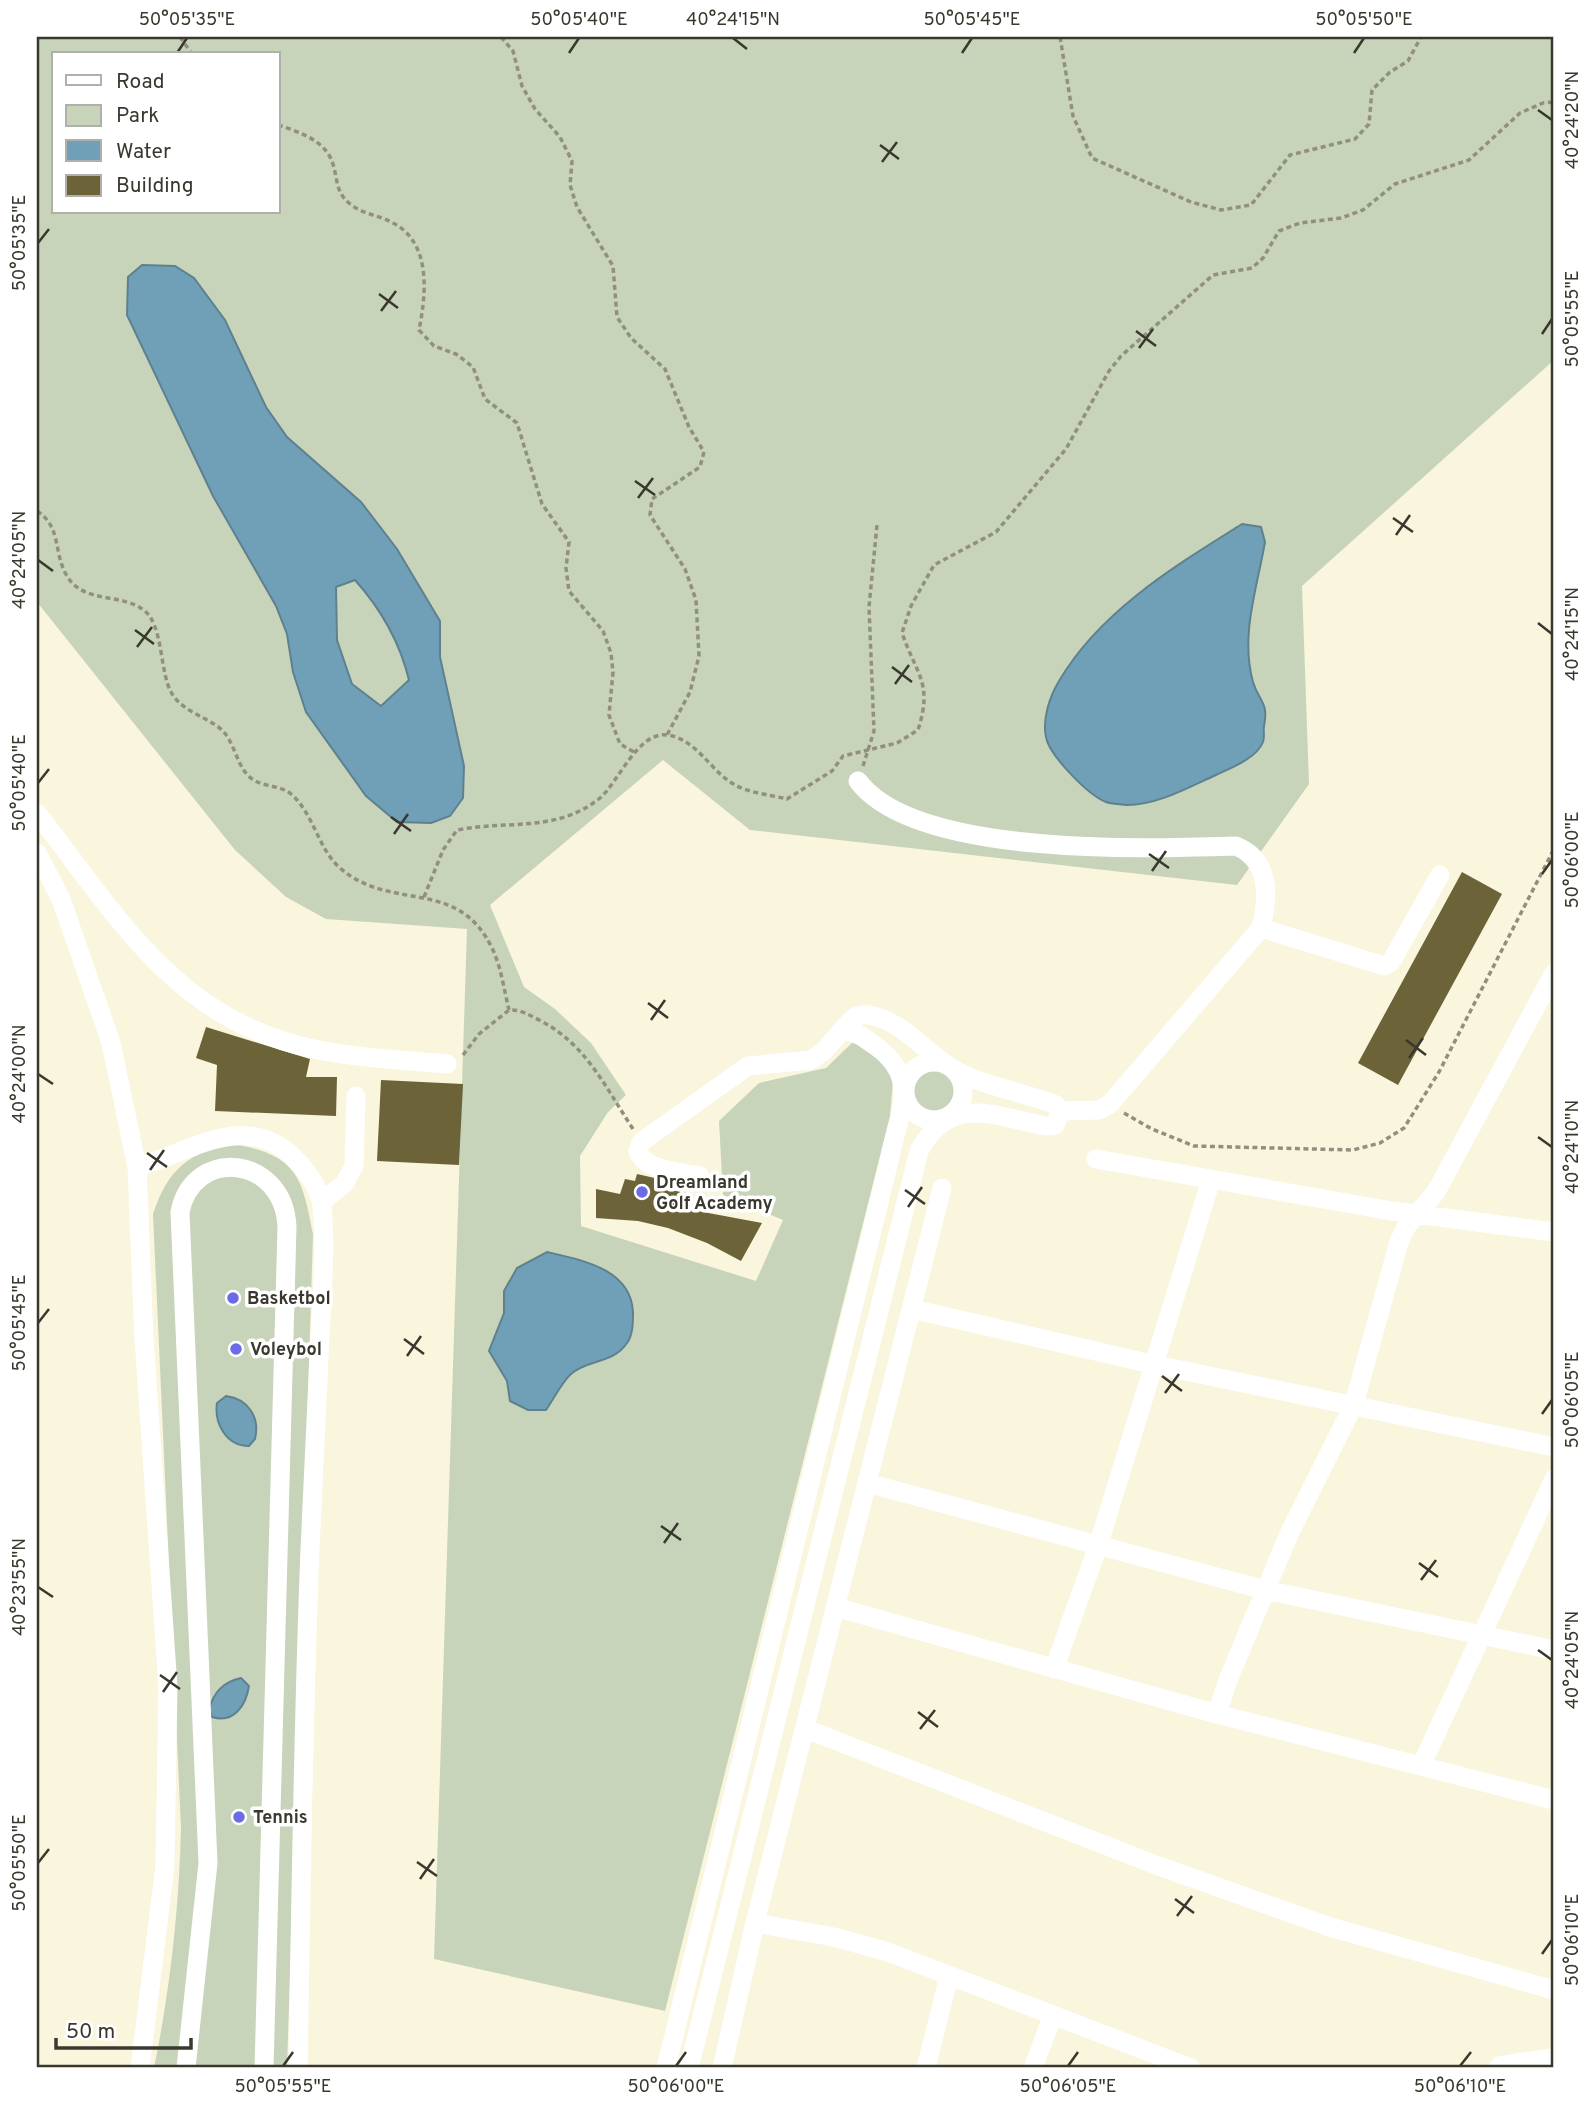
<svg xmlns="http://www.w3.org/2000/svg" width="1591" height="2105" viewBox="0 0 1591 2105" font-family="Overpass,sans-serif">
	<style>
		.green { fill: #c7d4b9; fill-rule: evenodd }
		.water { fill: #6fa0b8; stroke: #5f818f; stroke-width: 2; fill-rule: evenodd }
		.building { fill: #6c6338 }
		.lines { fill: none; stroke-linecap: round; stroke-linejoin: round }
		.path { stroke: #938f7f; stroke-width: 3.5; stroke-dasharray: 5 3.5; stroke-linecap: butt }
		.minor { stroke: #fff; stroke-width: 19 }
		.major { stroke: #fff; stroke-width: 24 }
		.ticks { fill: none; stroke: #3a382e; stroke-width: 2.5 }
		.poi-dot { fill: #6a6be5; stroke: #fff; stroke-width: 2.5 }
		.labels { text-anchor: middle; stroke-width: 7; stroke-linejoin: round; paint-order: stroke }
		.poi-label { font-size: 18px; font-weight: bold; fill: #3a382e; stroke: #fff; text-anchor: start }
		.neatline { fill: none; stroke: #3a382e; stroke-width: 2.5 }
		.ticks-label { font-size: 18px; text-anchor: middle; fill: #3a382e }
	</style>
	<rect width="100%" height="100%" fill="#faf5dd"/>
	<path class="green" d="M37,37H1554V360L1302,586L1309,784L1237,885L750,830L663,760L490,905L524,987L555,1009L591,1043L626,1095L608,1112L580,1156L581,1226L756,1281L783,1220L723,1195L719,1121L759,1083L826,1068L853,1042L894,1070L890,1116L665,2011L434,1959L467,929L326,919L286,897L235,850L37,602ZM54,54H278V212H54Z
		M912 1091a21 21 0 1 1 42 0a21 21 0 1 1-42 0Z
		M235,1144C297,1156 302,1176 313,1234L287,2068H154C170,1990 179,1909 181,1829L153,1214C168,1169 188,1152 235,1144Z"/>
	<path class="water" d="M142,265L175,266L194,278L225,320L266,407L287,437L361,502L397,549L440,621V657L464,766L463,798L450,816L431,823L397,822L366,796L306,712L293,672L287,634L276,606L213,496L127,315L128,277ZM355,580C380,608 400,643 409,680L381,706L352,684L337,640L336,587Z
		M1242,524L1261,527L1265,542C1257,588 1240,636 1253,682C1259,702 1269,702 1264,726C1263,731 1265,737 1263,742C1257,758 1231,768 1216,775C1189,787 1158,805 1127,805C1121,804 1111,804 1106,802C1088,795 1049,755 1046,737C1042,719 1050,696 1059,681C1100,611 1175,566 1242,524Z
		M547,1252C582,1260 631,1269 633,1312C633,1322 633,1335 627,1343C613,1364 588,1359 571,1374C561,1383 554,1399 546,1410H528L510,1401L507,1381L489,1351L504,1313V1291L517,1268Z
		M226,1396C249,1399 260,1418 255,1439L249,1446C226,1446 214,1423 217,1403Z
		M241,1678L249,1686C246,1705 234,1724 212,1717L209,1709C214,1692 223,1682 241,1678Z"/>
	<path class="building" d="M1462,872L1502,894L1398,1085L1358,1063Z
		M206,1027L310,1059L306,1077H337L336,1116L215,1111L217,1065L196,1058Z
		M381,1080L463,1084L459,1165L377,1161Z
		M637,1174L659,1179L656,1187L691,1194L687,1209L762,1223L741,1261L707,1243L668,1228L638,1221L596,1218V1189L620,1194L625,1179L635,1181Z"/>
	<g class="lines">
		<path class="path" d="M180,37L192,54
			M501,37L513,51L522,86L535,109L560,137L572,161L570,185L577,207L613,266L617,317L631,338L665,369L689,427L704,452L700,467L652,499L650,515L685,569L696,600L699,656L690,692L667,735
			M1060,37L1073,116L1092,158L1191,202L1221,210L1251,205L1290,155L1355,139L1369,124L1372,90L1390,72L1408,61L1421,37
			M278,125C297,131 323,140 331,159C338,174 334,191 349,203C361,214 379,215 393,223C432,243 426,295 419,330L434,346L456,354L473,367L485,399L517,423L542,504L569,542L566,568L569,591L603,631L611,653L613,672L609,715L620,744L634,752
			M37,511C62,527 53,553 67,576C84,605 124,592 146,612C163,628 160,672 171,692C182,712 206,716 222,730C236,744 236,767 252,779C263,787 280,785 291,794C314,814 318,849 340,868C392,913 457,876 492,948C501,966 504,990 509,1010
			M863,766L874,731L869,607L877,525
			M424,897L443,850L457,830C507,820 557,833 600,798C618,783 638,731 667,735C697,739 711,772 735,785C749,793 771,795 787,799L832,771L843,756L897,743L918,730C933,683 917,676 902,633L911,606L934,565L996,532L1066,449L1109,371L1121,356L1213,275L1252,268L1263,258L1279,231L1300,223L1341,218L1363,210L1395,184L1469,160L1520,113L1543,103L1554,102
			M463,1055L479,1034L509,1010C520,1009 529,1015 539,1020C586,1044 604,1085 633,1129
			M1124,1113L1152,1129L1194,1146L1353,1150L1380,1143L1404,1128L1439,1072L1554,849"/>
		<path class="minor" d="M858,781C915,857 1146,849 1236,846C1270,860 1269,896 1261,928L1109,1105L1099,1110L1061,1111
			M37,813C116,914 174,1018 309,1048C354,1058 401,1060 447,1064
			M37,853L61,899L111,1043L137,1167L144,1339L168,1687L165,1866L140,2068
			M1261,928L1384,966L1391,962L1440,875
			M905 1091a29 29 0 1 1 58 0a29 29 0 1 1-58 0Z
			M1096,1159L1392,1211L1554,1232
			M137,1167C187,1154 242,1111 291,1155C304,1167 319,1186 322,1205C326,1248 322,1293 320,1336C317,1407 313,1478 310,1549C303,1722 301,1895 298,2068
			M700,1176C681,1172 645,1171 638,1151L641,1142L748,1066L811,1060L824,1051L842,1030
			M321,1202L344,1184L354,1166L356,1096
			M912,1309L1156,1365L1554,1447
			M867,1483L1265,1590L1554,1650
			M835,1607L1217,1714L1554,1800
			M1054,1669L1098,1546L1211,1180
			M1217,1714L1228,1680L1289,1534L1354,1404L1399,1242L1406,1227L1436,1192L1554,973
			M806,1729L1156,1865L1330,1927L1554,1990
			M1422,1764L1554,1479
			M755,1923L834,1937L888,1952L1191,2068
			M186,2068L208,1863L180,1212C193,1146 284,1155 287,1227L264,2068
			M666,2068L890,1157C899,1112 920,1079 877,1047C865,1038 857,1032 842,1030C850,1021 856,1013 868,1015C900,1019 924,1051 950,1067C982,1087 1022,1091 1056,1105L1061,1111L1055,1125L1046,1126C992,1116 951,1093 919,1151L689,2068
			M722,2068L755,1923L942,1188
			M926,2068L949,1976
			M1033,2068L1053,2015"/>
		<path class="major" d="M1501,2068L1554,2060"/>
	</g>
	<path class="ticks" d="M733,38L747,49M177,53L187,38M569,53L579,38M962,53L972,38M1354,53L1364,38M1538,110L1552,120M880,145L899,159M882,162L897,142M38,243L49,229M379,294L398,308M381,311L396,291M1136,331L1156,346M1542,334L1552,319M1139,348L1153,329M635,481L655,495M638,498L653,478M1393,518L1413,532M1396,535L1410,515M38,560L53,571M1538,623L1552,634M135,630L154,644M137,647L152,627M892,667L912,682M895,684L909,665M38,783L49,769M391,817L411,831M394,834L408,814M1149,854L1169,868M1152,871L1166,851M1542,874L1552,860M648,1003L668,1018M651,1020L665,1000M1406,1040L1426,1055M1409,1058L1423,1038M38,1074L53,1084M1538,1137L1552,1147M147,1153L167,1167M150,1170L164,1150M905,1190L925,1204M908,1207L922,1187M38,1323L49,1309M404,1339L424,1354M407,1356L421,1336M1162,1376L1182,1391M1165,1393L1179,1374M1542,1414L1552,1400M661,1526L681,1540M664,1543L678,1523M1419,1563L1438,1577M1421,1580L1436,1560M38,1587L53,1597M1538,1650L1552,1660M160,1675L180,1689M163,1692L177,1672M918,1712L938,1727M920,1729L935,1710M417,1862L437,1876M38,1863L49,1849M420,1879L434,1859M1175,1899L1194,1913M1177,1916L1192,1896M1542,1954L1552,1940M283,2066L293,2052M676,2066L686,2052M1068,2066L1078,2052M1460,2066L1471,2052"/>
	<g class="poi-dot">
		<circle cx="642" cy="1192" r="7"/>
		<circle cx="233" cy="1298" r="7"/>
		<circle cx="236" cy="1349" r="7"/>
		<circle cx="239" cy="1817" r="7"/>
	</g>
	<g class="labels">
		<g class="poi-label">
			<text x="656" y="1188">Dreamland<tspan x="656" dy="21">Golf Academy</tspan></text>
			<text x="247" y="1304">Basketbol</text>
			<text x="250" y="1355">Voleybol</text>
			<text x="253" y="1823">Tennis</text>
		</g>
	</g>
	<rect width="1591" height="2105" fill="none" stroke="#ffffff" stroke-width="77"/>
	<rect x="52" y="52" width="228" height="161" fill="#ffffff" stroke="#b0afab" stroke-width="2"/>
	<rect x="66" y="75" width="35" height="10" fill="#ffffff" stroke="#b0afab" stroke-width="2"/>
	<text x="116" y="88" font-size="21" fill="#3a382e">Road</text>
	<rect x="66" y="105" width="35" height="21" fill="#c7d4b9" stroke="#b0afab" stroke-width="2"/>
	<text x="116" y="122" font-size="21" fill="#3a382e">Park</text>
	<rect x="66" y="140" width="35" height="21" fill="#6fa0b8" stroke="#b0afab" stroke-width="2"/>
	<text x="116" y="158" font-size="21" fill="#3a382e">Water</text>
	<rect x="66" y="175" width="35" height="21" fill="#6c6338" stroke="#b0afab" stroke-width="2"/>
	<text x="116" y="192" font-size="21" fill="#3a382e">Building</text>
	<path d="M56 2038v10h135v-10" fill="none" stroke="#3a382e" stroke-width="3.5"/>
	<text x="66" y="2038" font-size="21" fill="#3a382e" stroke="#ffffff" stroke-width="5" paint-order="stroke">50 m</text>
	<rect x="38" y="38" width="1514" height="2028" class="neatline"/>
	<g class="ticks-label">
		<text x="187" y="25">50°05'35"E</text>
		<text x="579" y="25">50°05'40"E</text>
		<text x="733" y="25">40°24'15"N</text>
		<text x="972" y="25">50°05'45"E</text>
		<text x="1364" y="25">50°05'50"E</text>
		<text transform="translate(1572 120) rotate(-90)" y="6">40°24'20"N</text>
		<text transform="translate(19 243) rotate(-90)" y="6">50°05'35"E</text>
		<text transform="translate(1572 319) rotate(-90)" y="6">50°05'55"E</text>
		<text transform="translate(19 560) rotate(-90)" y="6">40°24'05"N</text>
		<text transform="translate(1572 634) rotate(-90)" y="6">40°24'15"N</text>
		<text transform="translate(19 783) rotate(-90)" y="6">50°05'40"E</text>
		<text transform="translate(1572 860) rotate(-90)" y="6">50°06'00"E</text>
		<text transform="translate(19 1074) rotate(-90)" y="6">40°24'00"N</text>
		<text transform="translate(1572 1147) rotate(-90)" y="6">40°24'10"N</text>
		<text transform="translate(19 1323) rotate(-90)" y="6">50°05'45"E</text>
		<text transform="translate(1572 1400) rotate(-90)" y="6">50°06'05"E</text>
		<text transform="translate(19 1587) rotate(-90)" y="6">40°23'55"N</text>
		<text transform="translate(1572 1660) rotate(-90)" y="6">40°24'05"N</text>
		<text transform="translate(19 1863) rotate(-90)" y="6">50°05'50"E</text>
		<text transform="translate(1572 1940) rotate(-90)" y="6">50°06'10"E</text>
		<text x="283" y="2092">50°05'55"E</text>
		<text x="676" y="2092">50°06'00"E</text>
		<text x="1068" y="2092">50°06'05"E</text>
		<text x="1460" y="2092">50°06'10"E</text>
	</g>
</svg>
